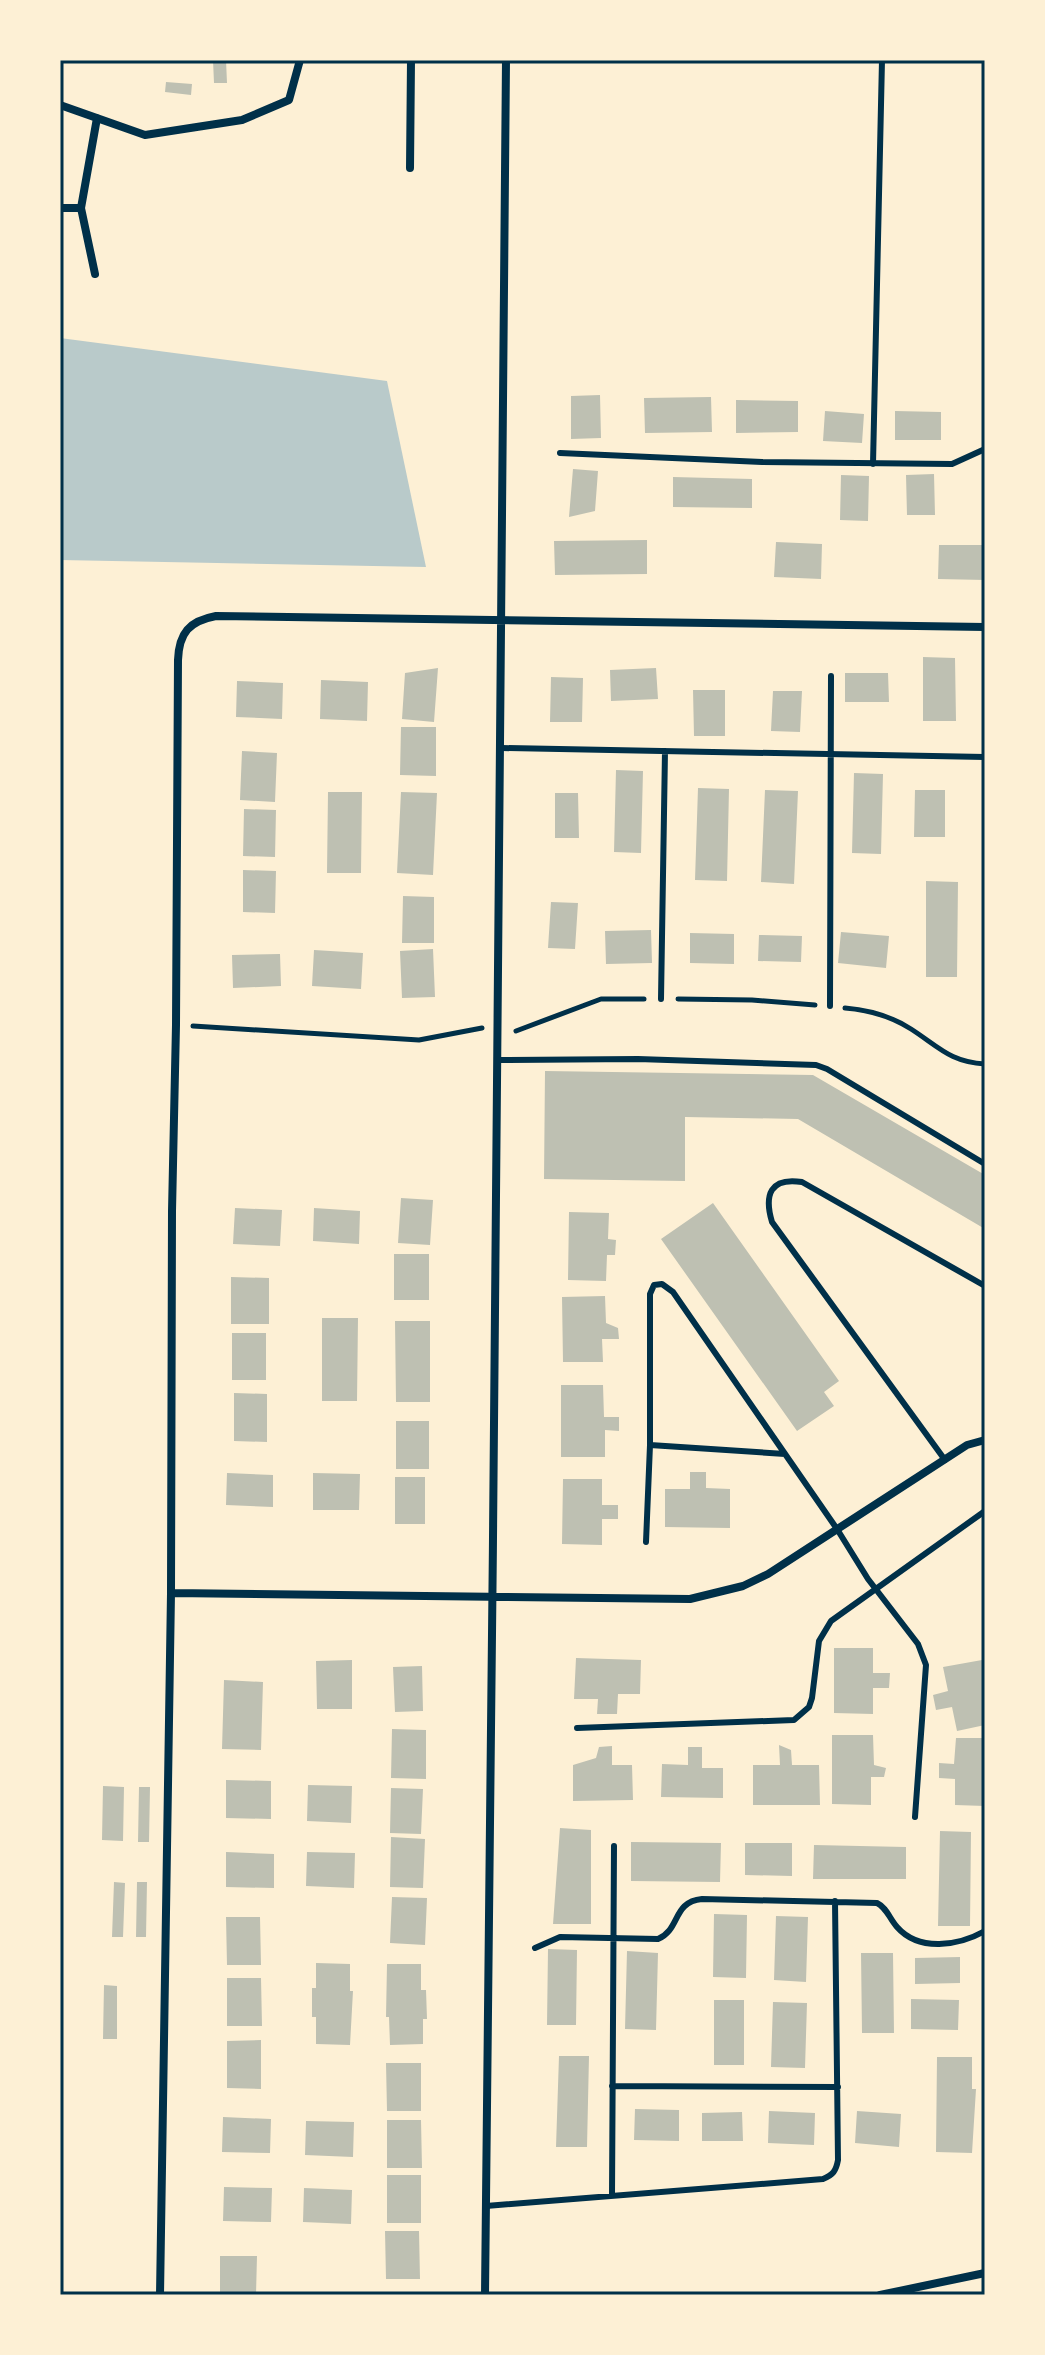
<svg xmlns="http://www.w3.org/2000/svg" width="1045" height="2355" viewBox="0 0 1045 2355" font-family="Jost,sans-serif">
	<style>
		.green { fill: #b9caca }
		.building { fill: #bec0b2 }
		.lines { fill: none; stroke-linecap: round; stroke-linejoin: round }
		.path { stroke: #003049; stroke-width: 5 }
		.service { stroke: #003049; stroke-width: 6 }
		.minor { stroke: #003049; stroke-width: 8 }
		.neatline { fill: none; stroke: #003049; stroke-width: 3 }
	</style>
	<rect width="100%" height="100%" fill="#fdf0d5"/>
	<path class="green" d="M60,338L387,381L426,567L60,560Z"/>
	<path class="building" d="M213,60H226L227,83H214Z
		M166,82L192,84L191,95L165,92Z
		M600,395L601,438L571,439V396Z
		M711,397L712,432L645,433L644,398Z
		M736,400L798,401V432L736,433Z
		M825,411L864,414L862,443L823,441Z
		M895,411L941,412V440H895Z
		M573,469L598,471L595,511L569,517Z
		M934,474L935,515H907L906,475Z
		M841,475L869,476L868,521L840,520Z
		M673,477L752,479V508L673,507Z
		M647,540V574L555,575L554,541Z
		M776,542L822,544L821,579L774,577Z
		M939,545H985V580L938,579Z
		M923,657L955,658L956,721H923Z
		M438,668L434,722L402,719L405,673Z
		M656,668L658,699L611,701L610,670Z
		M845,673H888L889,702H845Z
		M551,677L583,678L582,722H550Z
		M321,680L368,682L367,721L320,719Z
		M237,681L283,683L282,719L236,717Z
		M693,690H725V736H694Z
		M773,691H802L800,732L771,731Z
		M401,727H436V776L400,775Z
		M242,751L277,753L275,802L240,800Z
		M616,770L643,771L641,853L614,852Z
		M854,773L883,774L881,854L852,853Z
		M698,788L729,789L727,881L695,880Z
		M765,790L798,791L794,884L761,882Z
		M915,790H945V837H914Z
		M328,792H362L361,873H327Z
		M401,792L437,793L433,875L397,873Z
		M555,793H578L579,838H555Z
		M244,809L276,810L275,857L243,856Z
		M243,870L276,871L275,913L243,912Z
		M926,881L958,882L957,977H926Z
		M403,896L434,897V943H402Z
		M551,902L578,903L575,949L548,948Z
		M651,930L652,963L606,964L605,931Z
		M841,932L889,936L886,968L838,963Z
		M690,933L734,934V964L690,963Z
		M759,935L802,936L801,962L758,961Z
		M433,949L435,997L402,998L400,951Z
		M314,950L363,953L361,989L312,986Z
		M280,954L281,986L233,988L232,955Z
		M545,1071L813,1075L985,1175V1229L798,1119L685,1117V1181L544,1179Z
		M401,1198L433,1200L430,1245L398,1243Z
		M713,1203L839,1381L824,1392L834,1406L797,1431L661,1239Z
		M235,1208L282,1210L280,1246L233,1244Z
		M314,1208L360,1211L359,1244L313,1241Z
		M569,1212L609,1213L608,1239L616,1240L615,1255H607L606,1281L568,1280Z
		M394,1254H429V1300H394Z
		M231,1277L269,1278V1324H231Z
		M605,1296L606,1323L618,1328L619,1339H602L603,1362H563L562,1297Z
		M322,1318H358L357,1401H322Z
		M395,1321H430V1402H396Z
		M232,1333H266V1380H232Z
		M561,1385H603L604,1417H619V1431L605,1430V1457H561Z
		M234,1393L267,1394V1442L234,1441Z
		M396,1421H429V1469H396Z
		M690,1472H706V1488L730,1489V1528L665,1527V1489H690Z
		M227,1473L273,1475V1507L226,1505Z
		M313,1473L360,1474L359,1510H313Z
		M395,1477H425V1524H395Z
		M563,1479H602V1505H618V1519H602V1545L562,1544Z
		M834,1648H873V1673H890L889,1688H873V1714L834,1713Z
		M576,1658L641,1660L640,1694H618L617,1714H597L598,1699H574Z
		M352,1660V1709H317L316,1661Z
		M982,1660L985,1673V1725L957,1731L952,1707L936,1710L933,1695L948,1691L943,1667Z
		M422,1666L423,1711L395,1712L393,1667Z
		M224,1680L263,1682L261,1750L222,1749Z
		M392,1729L426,1730V1779L391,1778Z
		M832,1735H873L874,1765L886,1768L884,1777H871V1805L832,1804Z
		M956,1738H985V1806L955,1805V1779L939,1778V1763L954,1764Z
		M779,1745L791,1750L792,1765H819L820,1805H753V1765H780Z
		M612,1746V1765H632L633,1800L573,1801V1765L596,1758L599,1747Z
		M688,1747H702V1768H723V1798L661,1797L662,1764L688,1765Z
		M226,1780L271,1781V1819L226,1818Z
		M308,1785L352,1786L351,1823L307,1821Z
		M103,1786L124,1787L123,1841L102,1840Z
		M139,1787H150L149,1842H138Z
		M391,1788L423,1789L421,1834L390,1833Z
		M560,1828L591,1830V1924H553Z
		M940,1831L971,1832L970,1926H938Z
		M391,1837L425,1839L423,1888L390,1887Z
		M631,1842L721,1843L720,1882L631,1881Z
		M745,1843H792V1876L745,1875Z
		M814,1845L906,1847V1879H813Z
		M226,1852L274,1854V1888L226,1887Z
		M307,1852L355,1853L354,1888L306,1886Z
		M114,1882L125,1883L123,1937H112Z
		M137,1882H147L146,1937H136Z
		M392,1897L427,1898L425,1945L390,1943Z
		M714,1914L747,1915L746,1978L713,1977Z
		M776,1916L808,1917L806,1982L774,1980Z
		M226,1917H260L261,1965H227Z
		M548,1949L577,1950L576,2025H547Z
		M627,1951L658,1953L656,2030L625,2029Z
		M861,1953H893L894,2033H862Z
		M960,1957V1983L915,1984V1958Z
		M316,1963L350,1964V1991H353L350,2045L316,2044V2017H312V1988H316Z
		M387,1964H421V1990H426L427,2019H423V2044L390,2045L389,2017H386Z
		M227,1978H261L262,2026H227Z
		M104,1985L117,1986V2039H103Z
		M911,1999L959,2000L958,2030L911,2029Z
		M714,2000H744V2065H714Z
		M773,2002L807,2003L805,2068L771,2067Z
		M261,2040V2089L227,2088V2041Z
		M559,2056H589L587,2147H556Z
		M937,2057H972V2089H976L972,2153L936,2152Z
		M386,2063H421V2111H387Z
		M635,2109L679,2110V2141L634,2140Z
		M769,2111L815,2113L814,2145L768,2143Z
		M857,2111L901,2114L899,2147L855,2143Z
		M742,2112L743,2141H702V2113Z
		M223,2117L271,2119L270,2153L222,2152Z
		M387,2120H421L422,2168H387Z
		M306,2121L354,2122L353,2157L305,2155Z
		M387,2175H421V2223H387Z
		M224,2187L272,2188L271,2222L223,2221Z
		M304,2188L352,2190L351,2224L303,2222Z
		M385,2231H419L420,2279H386Z
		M220,2256H257L256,2295H220Z"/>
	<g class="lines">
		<path class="path" d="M678,999L752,1000L815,1005
			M845,1008C869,1010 891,1016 911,1029C939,1047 950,1062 985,1064
			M193,1026L419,1040L482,1028
			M516,1031L601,999H644"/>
		<path class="service" d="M560,453L762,462L952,464L985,449
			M873,464L882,60
			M502,748L985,757
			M661,999L665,751
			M830,1006L831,676
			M498,1060L638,1059L816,1065L827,1069L985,1164
			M650,1445L785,1454
			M945,1460L772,1222C764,1195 770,1177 802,1182L985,1286
			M646,1542L650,1445V1294L654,1285L662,1284L673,1292L837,1529L868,1579L918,1644L926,1665L915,1817
			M577,1728L794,1720L809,1707L812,1698L819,1641L831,1621L985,1511
			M535,1948L560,1937L658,1939C681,1929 672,1902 702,1899L877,1903C887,1908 889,1918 897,1927C919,1952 958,1946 985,1931
			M612,2086L838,2087
			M612,2195L614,1846
			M486,2206L823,2179C833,2175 836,2171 838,2160L835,1901"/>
		<path class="minor" d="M60,105L145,135L242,120L289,100L300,60
			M410,168L411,60
			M60,208H81
			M95,274L81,208L97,118
			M171,1593L690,1599L743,1586L768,1574L967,1445L985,1440
			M160,2295L171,1593L172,1211L176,1025L178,660C179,633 189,621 216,616L985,627
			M485,2295C492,1550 503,805 506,60
			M880,2295L985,2273"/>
	</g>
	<rect width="1045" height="2355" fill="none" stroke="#fdf0d5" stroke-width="124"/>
	<rect x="62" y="62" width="921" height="2231" class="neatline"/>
</svg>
